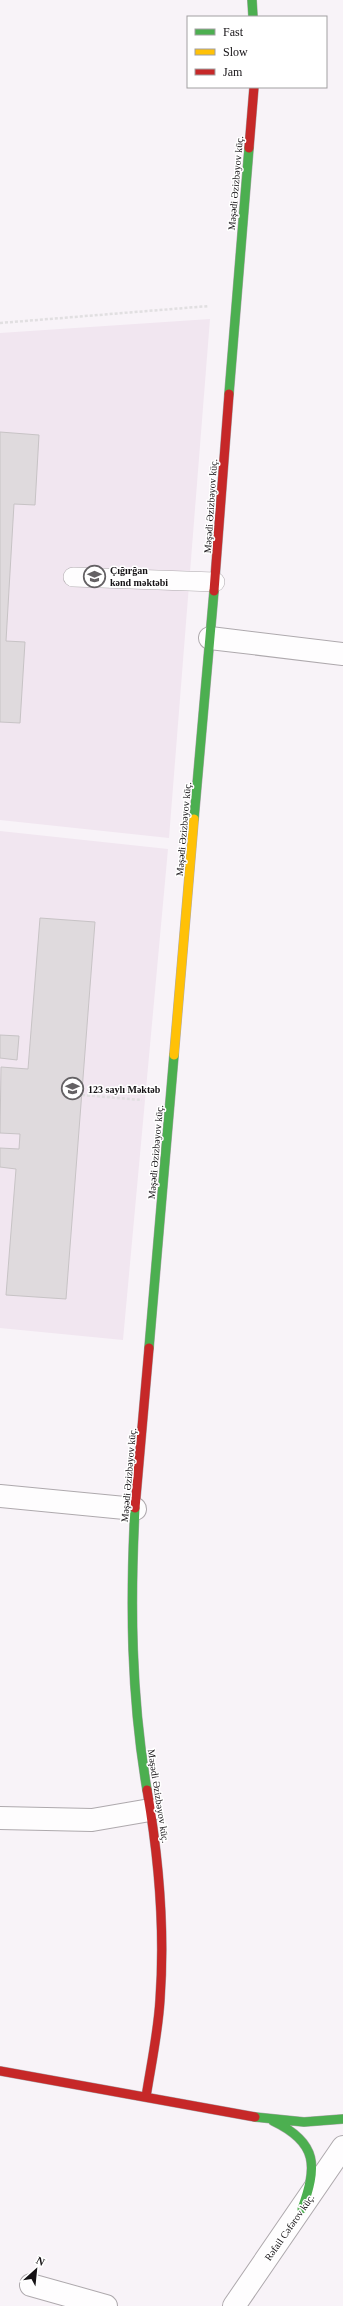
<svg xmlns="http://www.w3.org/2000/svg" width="343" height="2306" viewBox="0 0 343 2306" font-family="Georgia,serif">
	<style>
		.built { fill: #f1e6f0 }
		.building { fill: #dfdadd; stroke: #c7c3c5 }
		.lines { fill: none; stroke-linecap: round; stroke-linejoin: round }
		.lane-casing { stroke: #aea9ad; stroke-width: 20 }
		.street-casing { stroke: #aea9ad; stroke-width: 24 }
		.fast-casing { stroke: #aea9ad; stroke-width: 10 }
		.slow-casing { stroke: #aea9ad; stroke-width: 10 }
		.jam-casing { stroke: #aea9ad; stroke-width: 10 }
		.path { stroke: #e1dfe1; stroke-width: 2.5; stroke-dasharray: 3 2; stroke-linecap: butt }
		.lane { stroke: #fefdfe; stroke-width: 19 }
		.street { stroke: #fefdfe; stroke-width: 22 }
		.fast { stroke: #4caf50; stroke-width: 9 }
		.slow { stroke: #ffc107; stroke-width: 9 }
		.jam { stroke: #c62828; stroke-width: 9 }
		.labels { text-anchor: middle; stroke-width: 3; stroke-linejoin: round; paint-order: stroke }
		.street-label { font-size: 10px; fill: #151215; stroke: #fff }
		.poi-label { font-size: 10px; font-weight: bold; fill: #151215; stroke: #fff; text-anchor: start }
	</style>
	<rect width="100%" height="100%" fill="#f8f3f8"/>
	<path class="built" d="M210,319L169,838L0,820V333Z
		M0,831L168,849L123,1340L0,1328Z"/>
	<path class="building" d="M0,432L39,435L35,505L14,504L6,641L25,642L20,723L0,722Z
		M40,918L95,922L66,1299L6,1295L16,1169L0,1167V1148L19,1149L20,1134L0,1133L1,1067L28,1069Z
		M0,1035L19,1036L17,1060L0,1058Z"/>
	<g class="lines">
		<defs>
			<path id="lane" d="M73,577L215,582"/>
			<path id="street" d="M210,638L343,654
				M0,1496L135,1509
				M0,1818L92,1820L150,1810
				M31,2285L106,2306
				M234,2306L343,2147"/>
			<path id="fast" d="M252,0L253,17
				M229,394L249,148
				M194,819L214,591
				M149,1348L174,1055
				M135,1508C130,1604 131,1696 147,1790
				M255,2117L304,2122L343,2119
				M273,2121C319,2143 317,2167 302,2209"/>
			<path id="slow" d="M174,1055L194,819"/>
			<path id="jam" d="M249,148L254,87
				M214,591L229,394
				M135,1508L149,1348
				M0,2071L255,2117
				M146,2097C151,2065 158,2033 160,2000C165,1930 159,1859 147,1790"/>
		</defs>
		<use href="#lane" class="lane-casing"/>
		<use href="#street" class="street-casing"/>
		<use href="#fast" class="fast-casing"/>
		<use href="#slow" class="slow-casing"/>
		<use href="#jam" class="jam-casing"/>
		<path class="path" d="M0,323L209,306
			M82,1095L142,1100"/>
		<use href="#lane" class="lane"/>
		<use href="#street" class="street"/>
		<use href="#fast" class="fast"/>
		<use href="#slow" class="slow"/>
		<use href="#jam" class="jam"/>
	</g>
	<defs>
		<symbol id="school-ring" viewBox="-11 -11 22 22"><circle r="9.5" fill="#fff" stroke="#646164" stroke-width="1.5"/><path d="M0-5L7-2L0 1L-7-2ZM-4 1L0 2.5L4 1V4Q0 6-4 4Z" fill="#646164"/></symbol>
	</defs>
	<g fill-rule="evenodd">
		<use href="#school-ring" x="82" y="564" width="25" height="25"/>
		<use href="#school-ring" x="60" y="1076" width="25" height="25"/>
	</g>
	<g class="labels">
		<g class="street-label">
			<text transform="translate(235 183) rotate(-85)" y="4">Məşədi Əzizbəyov küç.</text>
			<text transform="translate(210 506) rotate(-86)" y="4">Məşədi Əzizbəyov küç.</text>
			<text transform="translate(183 829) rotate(-85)" y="4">Məşədi Əzizbəyov küç.</text>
			<text transform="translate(155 1152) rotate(-85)" y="4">Məşədi Əzizbəyov küç.</text>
			<text transform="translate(128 1475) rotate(-85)" y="4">Məşədi Əzizbəyov küç.</text>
			<text transform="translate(159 1796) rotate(81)" y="4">Məşədi Əzizbəyov küç.</text>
			<text transform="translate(289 2227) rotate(-55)" y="4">Rəfail Cəfərov küç.</text>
		</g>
		<g class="poi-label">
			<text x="110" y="574">Çığırğan<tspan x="110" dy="12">kənd məktəbi</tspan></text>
			<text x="88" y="1093">123 saylı Məktəb</text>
		</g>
	</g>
	<rect x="187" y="16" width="140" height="72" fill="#ffffff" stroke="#a1a0a1"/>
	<rect x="195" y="29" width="20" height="6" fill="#4caf50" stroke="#a1a0a1"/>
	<text x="223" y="36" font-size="12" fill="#151215">Fast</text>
	<rect x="195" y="49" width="20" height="6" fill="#ffc107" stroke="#a1a0a1"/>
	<text x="223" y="56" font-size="12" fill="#151215">Slow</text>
	<rect x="195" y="69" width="20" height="6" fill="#c62828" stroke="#a1a0a1"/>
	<text x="223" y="76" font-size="12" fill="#151215">Jam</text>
	<g transform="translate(36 2270) rotate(27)" stroke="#ffffff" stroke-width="3" paint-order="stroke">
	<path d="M0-3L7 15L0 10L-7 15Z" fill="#151215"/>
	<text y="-6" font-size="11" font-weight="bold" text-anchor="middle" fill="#151215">N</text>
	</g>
</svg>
